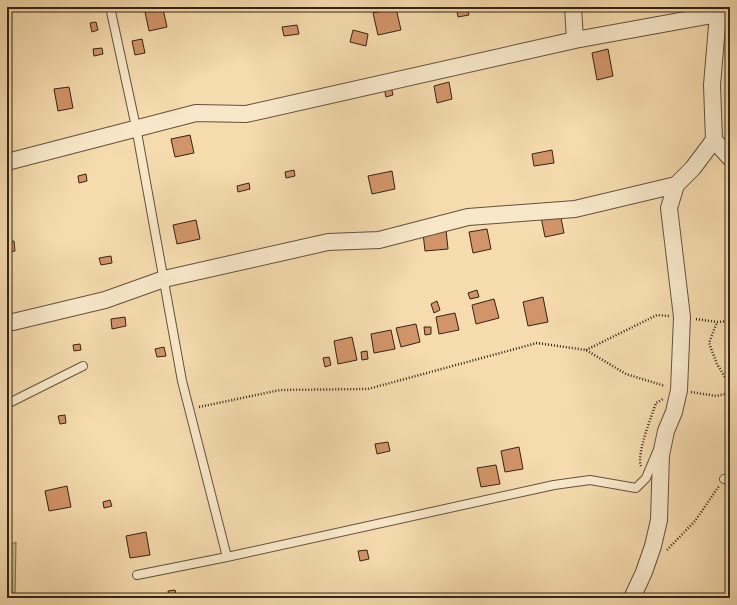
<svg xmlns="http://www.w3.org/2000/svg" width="737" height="605" viewBox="0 0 737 605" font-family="'Gentium Book Plus',serif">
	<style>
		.green { fill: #bec089; stroke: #797251 }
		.building { fill: #d29469; stroke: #342419 }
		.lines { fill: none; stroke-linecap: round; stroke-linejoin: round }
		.service-casing { stroke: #64523e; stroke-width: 10 }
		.minor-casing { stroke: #64523e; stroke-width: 18 }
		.path { stroke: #342419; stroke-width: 2.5; stroke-dasharray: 1 2; stroke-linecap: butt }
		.service { stroke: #f8e8ca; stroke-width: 8 }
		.minor { stroke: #f8e8ca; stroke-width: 16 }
	</style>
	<rect width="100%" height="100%" fill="#f5dbae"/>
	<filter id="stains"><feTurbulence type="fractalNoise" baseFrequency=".005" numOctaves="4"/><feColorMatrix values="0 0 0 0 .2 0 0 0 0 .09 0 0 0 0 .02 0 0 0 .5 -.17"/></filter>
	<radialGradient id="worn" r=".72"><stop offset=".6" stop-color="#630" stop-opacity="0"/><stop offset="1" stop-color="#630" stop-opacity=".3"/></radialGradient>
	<path class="green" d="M16,542L15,598H7V546Z"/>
	<path class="building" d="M456,7H467L469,15L458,17Z
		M396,8L401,30L378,35L373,13Z
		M163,9L167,27L149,31L145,12Z
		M96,22L98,30L92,32L90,23Z
		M297,25L299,34L284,36L282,27Z
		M353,30L368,34L366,46L350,42Z
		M142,39L145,53L135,55L132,41Z
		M102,48L103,54L94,56L93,49Z
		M608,49L613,76L597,80L592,53Z
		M449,82L452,99L437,103L434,86Z
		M391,86L393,95L386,97L384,88Z
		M69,87L73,108L58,111L54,89Z
		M190,135L194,153L175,157L171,139Z
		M552,150L554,163L534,166L532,154Z
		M294,170L295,176L286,178L285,172Z
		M392,171L395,189L372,194L368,176Z
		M86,174L87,181L79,183L78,176Z
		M249,183L250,189L238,192L237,186Z
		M560,213L564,233L545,237L541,217Z
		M196,220L200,239L177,244L173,225Z
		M487,229L491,249L473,253L469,232Z
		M446,230L448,249L425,251L423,233Z
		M14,241L15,251L8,252L7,242Z
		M111,256L112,263L101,265L99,258Z
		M477,290L479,297L470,299L468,293Z
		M543,297L548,322L528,326L523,302Z
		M494,299L499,318L476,324L472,305Z
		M437,301L440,310L434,313L431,304Z
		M455,313L459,330L439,334L436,317Z
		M125,317L126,326L112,329L111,319Z
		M416,324L420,342L401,347L396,328Z
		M424,327H431V334L425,335Z
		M391,330L395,349L374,353L371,334Z
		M352,337L357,360L338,364L334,341Z
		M80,344L81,350L74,351L73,345Z
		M164,347L166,356L157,357L155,349Z
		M367,351L368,359L362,360L361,352Z
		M329,357L331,365L325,367L323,358Z
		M65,415L66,423L60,424L58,416Z
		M388,442L390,451L377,454L375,444Z
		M519,447L523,469L505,472L501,451Z
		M496,465L500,484L481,487L477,468Z
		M67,486L71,507L49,511L45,491Z
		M110,500L112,506L104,508L103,502Z
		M146,532L150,555L130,558L126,536Z
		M367,550L369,559L360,561L358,551Z
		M175,590L177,598H169L168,591Z"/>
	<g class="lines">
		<defs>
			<path id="service" d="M110,7L136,127L182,381L227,557
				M7,404L83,366
				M724,479L730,480
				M137,575L227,557L554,485L590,480L636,488L646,478L657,452"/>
			<path id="minor" d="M573,7L575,40
				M714,140L730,158
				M7,162L196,113L246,114L575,40L718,14
				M7,322H13L105,300L164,279L328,242L379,240L468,217L575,209L676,185
				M632,598L644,572L653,546L659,520L661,455L666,431L674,412L679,390L682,317L669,208L676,185L693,168L714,140L712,85L718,14L720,7"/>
		</defs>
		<use href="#service" class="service-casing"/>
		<use href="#minor" class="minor-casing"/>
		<path class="path" d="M696,319L717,322
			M730,321L717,322L709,343L717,364L730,385
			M586,350L657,315L669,316
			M691,392L716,396L730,393
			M199,407L280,390L368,389L537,343L586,350L626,374L665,386
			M641,466C636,455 652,415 656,403L663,399
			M667,550L695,521L719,486"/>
		<use href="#service" class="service"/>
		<use href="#minor" class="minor"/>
	</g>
	<rect width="737" height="605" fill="none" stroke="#f5dbae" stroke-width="24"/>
	<rect x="8" y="8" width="721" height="589" fill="none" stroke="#342419" stroke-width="2"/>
	<rect x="12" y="12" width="713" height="581" fill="none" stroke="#342419"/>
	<rect width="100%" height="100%" filter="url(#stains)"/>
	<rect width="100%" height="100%" fill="url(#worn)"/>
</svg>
